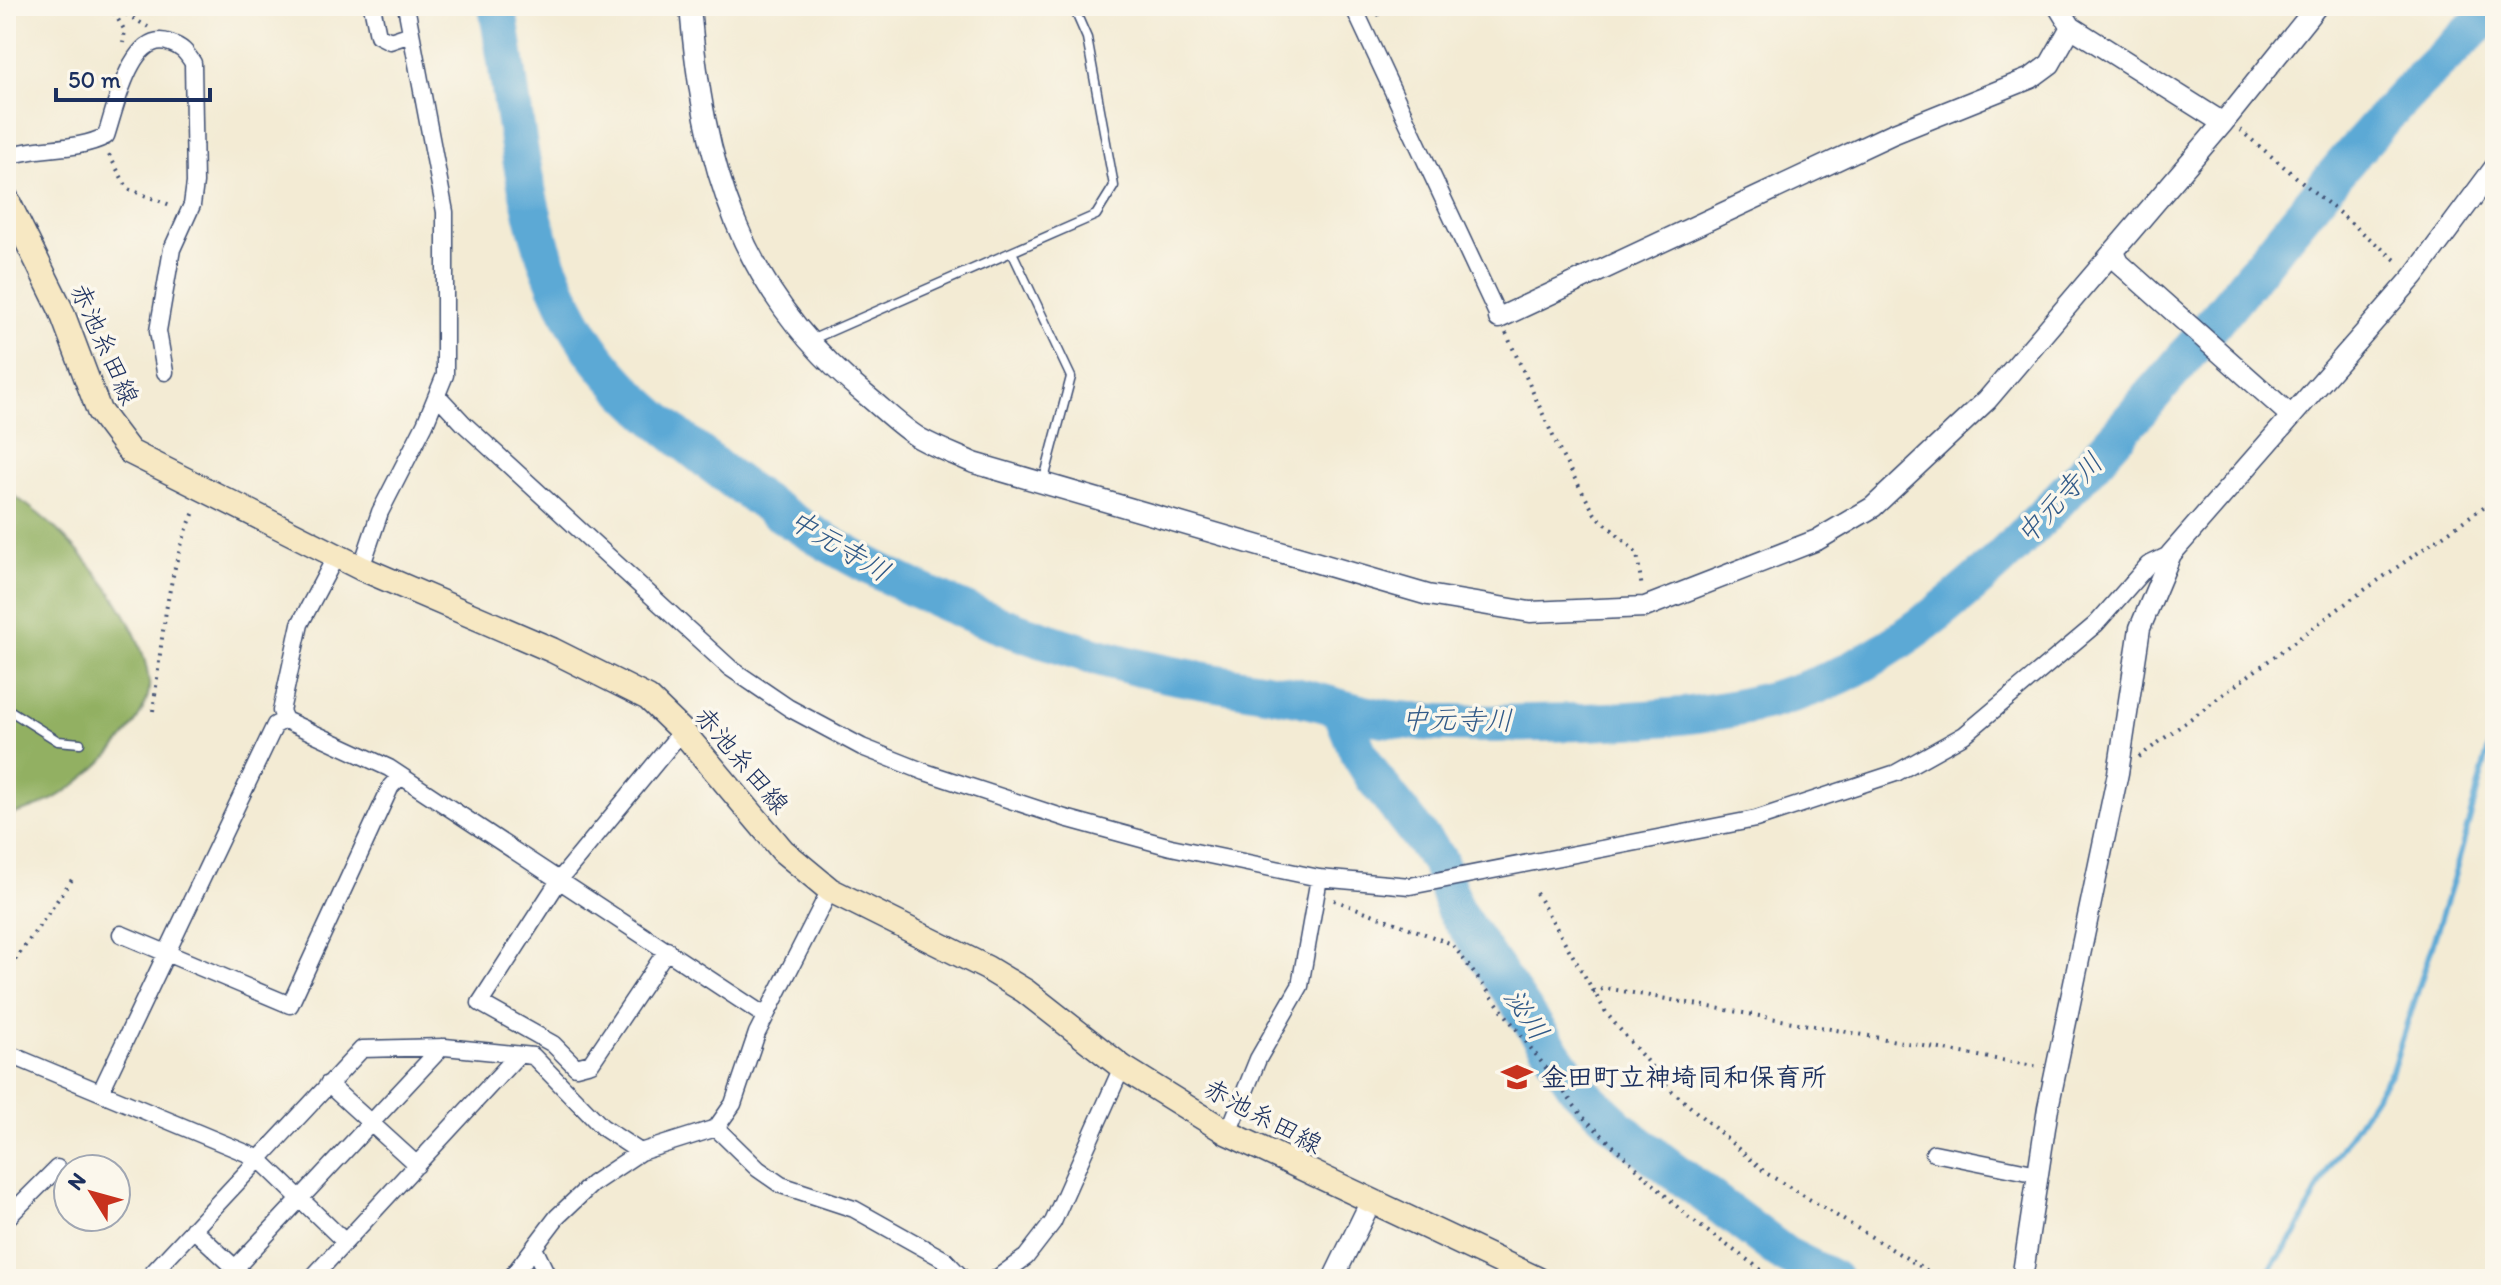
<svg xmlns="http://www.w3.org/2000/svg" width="2501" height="1285" viewBox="0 0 2501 1285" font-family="Itim,'Klee One',sans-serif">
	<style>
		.forest { fill: #92b062; stroke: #567060; stroke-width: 2 }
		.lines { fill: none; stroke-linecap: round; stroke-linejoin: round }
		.stream { stroke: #5ba9d5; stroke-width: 6 }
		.river { stroke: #5ba9d5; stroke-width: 38 }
		.service-casing { stroke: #3b4b70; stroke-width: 11 }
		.minor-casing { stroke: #3b4b70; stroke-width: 19 }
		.tertiary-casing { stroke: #3b4b70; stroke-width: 23 }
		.secondary-casing { stroke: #3b4b70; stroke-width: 27 }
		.path { stroke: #3b4b70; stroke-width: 4; stroke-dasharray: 2 6; stroke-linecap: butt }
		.service { stroke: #fff; stroke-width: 8 }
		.minor { stroke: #fff; stroke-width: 16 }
		.tertiary { stroke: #fff; stroke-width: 20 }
		.secondary { stroke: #f7e8c3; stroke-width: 24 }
		.labels { text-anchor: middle; stroke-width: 7; stroke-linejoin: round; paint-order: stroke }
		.street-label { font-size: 26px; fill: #1b2f5e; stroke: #fbf7ec }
		.poi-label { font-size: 26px; font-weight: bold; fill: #1b2f5e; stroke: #fbf7ec; text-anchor: start }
		.water-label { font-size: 28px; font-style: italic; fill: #315a88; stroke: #fbf7ec }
	</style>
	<rect width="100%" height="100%" fill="#fbf7ec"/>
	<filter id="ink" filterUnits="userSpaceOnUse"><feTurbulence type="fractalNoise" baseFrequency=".0125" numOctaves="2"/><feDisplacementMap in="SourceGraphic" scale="16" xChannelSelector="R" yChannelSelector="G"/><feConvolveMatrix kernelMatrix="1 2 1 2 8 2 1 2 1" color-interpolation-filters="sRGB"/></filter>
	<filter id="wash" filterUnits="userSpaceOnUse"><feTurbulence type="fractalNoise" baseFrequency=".006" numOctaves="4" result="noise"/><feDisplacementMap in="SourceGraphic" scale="32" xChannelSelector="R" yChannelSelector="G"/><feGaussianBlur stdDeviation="1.8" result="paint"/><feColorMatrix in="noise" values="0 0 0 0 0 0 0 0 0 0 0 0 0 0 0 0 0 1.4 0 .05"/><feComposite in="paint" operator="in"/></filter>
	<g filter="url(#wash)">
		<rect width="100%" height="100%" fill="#f3ebd4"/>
		<path class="forest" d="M6,491C64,525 142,612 149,682C152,709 119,746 101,763C74,789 43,810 6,815Z"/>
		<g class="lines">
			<path class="stream" d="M2263,1279L2295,1235L2328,1169L2392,1071L2454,877L2495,725"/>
			<path class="river" d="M497,6C519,126 522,260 599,360C631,402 676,435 717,468C839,563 986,630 1136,667C1188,680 1241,686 1293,696C1324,702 1353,713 1384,718C1449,727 1518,723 1584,722C1681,719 1782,711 1867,661C1954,610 2021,542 2087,469C2144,406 2199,342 2252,276C2327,183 2402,88 2495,11
				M1340,708L1358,752L1374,778L1439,861L1454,909L1577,1088L1627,1135L1785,1255L1833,1279"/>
		</g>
	</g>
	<g filter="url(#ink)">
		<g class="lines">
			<defs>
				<path id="service" d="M1012,252L1071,377L1043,483
					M813,339L1096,215L1114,186L1087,38L1073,6
					M6,708L58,741L80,743"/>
				<path id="minor" d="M372,6L378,35L390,41L411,34
					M1353,6L1499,318
					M6,157C38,145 75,152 106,136C115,110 131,28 170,43C182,47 186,52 193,63L195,183L192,205L172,249L158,331L165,372
					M437,395L464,424L730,668L789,708L862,747L925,772L1065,818L1171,847L1319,878L1410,886L1756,819L1896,773L1964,735L2096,624L2148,565L2171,554
					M361,568L380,512L425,424L445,375V212L406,6
					M285,720L281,711L300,624L336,556
					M121,934L290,1005L391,786L401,776
					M667,950L591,1063L576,1067L553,1044L480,1003L560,879L682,731
					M6,1053L258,1158L345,1242
					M328,1084L417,1165
					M101,1091L275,725L285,720L389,768L765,1016
					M716,1128L758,1169L781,1185L854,1209L945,1260L963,1279
					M1228,1133L1258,1059L1300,986L1319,878
					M1934,1153L2038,1174
					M6,1219L57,1168
					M193,1229L247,1279
					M534,1248L549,1279
					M147,1279L362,1049L445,1047L533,1056L602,1127L640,1152
					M225,1279L442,1047
					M311,1279L518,1055
					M510,1279L557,1217L592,1184L640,1152L716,1128L733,1104L757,1033L830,890
					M996,1279L1026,1257L1053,1222L1122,1067"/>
				<path id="tertiary" d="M690,6C703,164 739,293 867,396C884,410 901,427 919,438C937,448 956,455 974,463L1428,595L1530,612L1645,607L1817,540L1873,507L1987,400L2223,123L2317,6
					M2058,6L2071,27L2223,123
					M2114,252L2119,263L2290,415
					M1499,318L1892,134L2031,78L2050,64L2071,27
					M1333,1279L1370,1203
					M2022,1279L2048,1108L2118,773L2140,628L2171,554L2414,276L2495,167"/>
				<path id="secondary" d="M6,198L61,310L99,411L130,452L361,568L552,650L648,698L682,731L783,851L830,890L987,968L1025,991L1122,1067L1228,1133L1537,1279"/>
			</defs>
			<use href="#service" class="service-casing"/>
			<use href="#minor" class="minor-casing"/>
			<use href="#tertiary" class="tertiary-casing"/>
			<use href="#secondary" class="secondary-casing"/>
			<path class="path" d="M110,6L125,31L123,43
				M112,6L148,27
				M1377,15L1396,6
				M2240,130L2399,263
				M109,155L128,189L173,206
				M1506,333L1562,456L1595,514L1637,553L1642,589
				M153,711C162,643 166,572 195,510
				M2139,757L2353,598L2495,499
				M1536,893L1607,1014L1670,1089L1766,1173L1941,1279
				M1334,900L1452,944L1583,1117L1689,1218L1774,1279
				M6,973L73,878
				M1593,992L1606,988L2039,1067"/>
			<use href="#service" class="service"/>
			<use href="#minor" class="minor"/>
			<use href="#tertiary" class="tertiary"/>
			<use href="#secondary" class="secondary"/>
		</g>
	</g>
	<defs>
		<symbol id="school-bare" viewBox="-9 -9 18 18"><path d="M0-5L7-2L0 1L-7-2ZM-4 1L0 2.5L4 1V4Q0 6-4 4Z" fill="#c8321e" stroke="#fbf7ec" stroke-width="2.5" paint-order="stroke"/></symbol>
	</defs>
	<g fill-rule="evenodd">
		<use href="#school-bare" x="1495" y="1055" width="44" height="44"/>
	</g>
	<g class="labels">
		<g class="street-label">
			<text transform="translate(105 344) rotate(66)" y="9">赤池糸田線</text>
			<text transform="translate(742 760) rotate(50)" y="9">赤池糸田線</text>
			<text transform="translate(1263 1116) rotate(28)" y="9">赤池糸田線</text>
		</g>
		<g class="poi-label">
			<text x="1541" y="1086">金田町立神埼同和保育所</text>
		</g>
		<g class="water-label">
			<text transform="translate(2059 498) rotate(-47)" y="10">中元寺川</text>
			<text transform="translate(840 545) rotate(31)" y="10">中元寺川</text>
			<text transform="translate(1457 719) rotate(1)" y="10">中元寺川</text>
			<text transform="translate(1527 1014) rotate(56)" y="10">泌川</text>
		</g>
	</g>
	<rect width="2501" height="1285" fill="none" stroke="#fbf7ec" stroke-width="32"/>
	<g transform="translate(92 1193) rotate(307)"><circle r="38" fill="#fbf7ec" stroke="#a1a7b3" stroke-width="2"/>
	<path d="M0-6L14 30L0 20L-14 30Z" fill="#c8321e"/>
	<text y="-12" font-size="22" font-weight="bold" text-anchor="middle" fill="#1b2f5e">N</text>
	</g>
	<path d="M56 88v12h154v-12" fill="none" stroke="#1b2f5e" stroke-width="4"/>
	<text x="68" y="88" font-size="24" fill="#1b2f5e" stroke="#fbf7ec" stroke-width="6" paint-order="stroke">50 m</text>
</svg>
